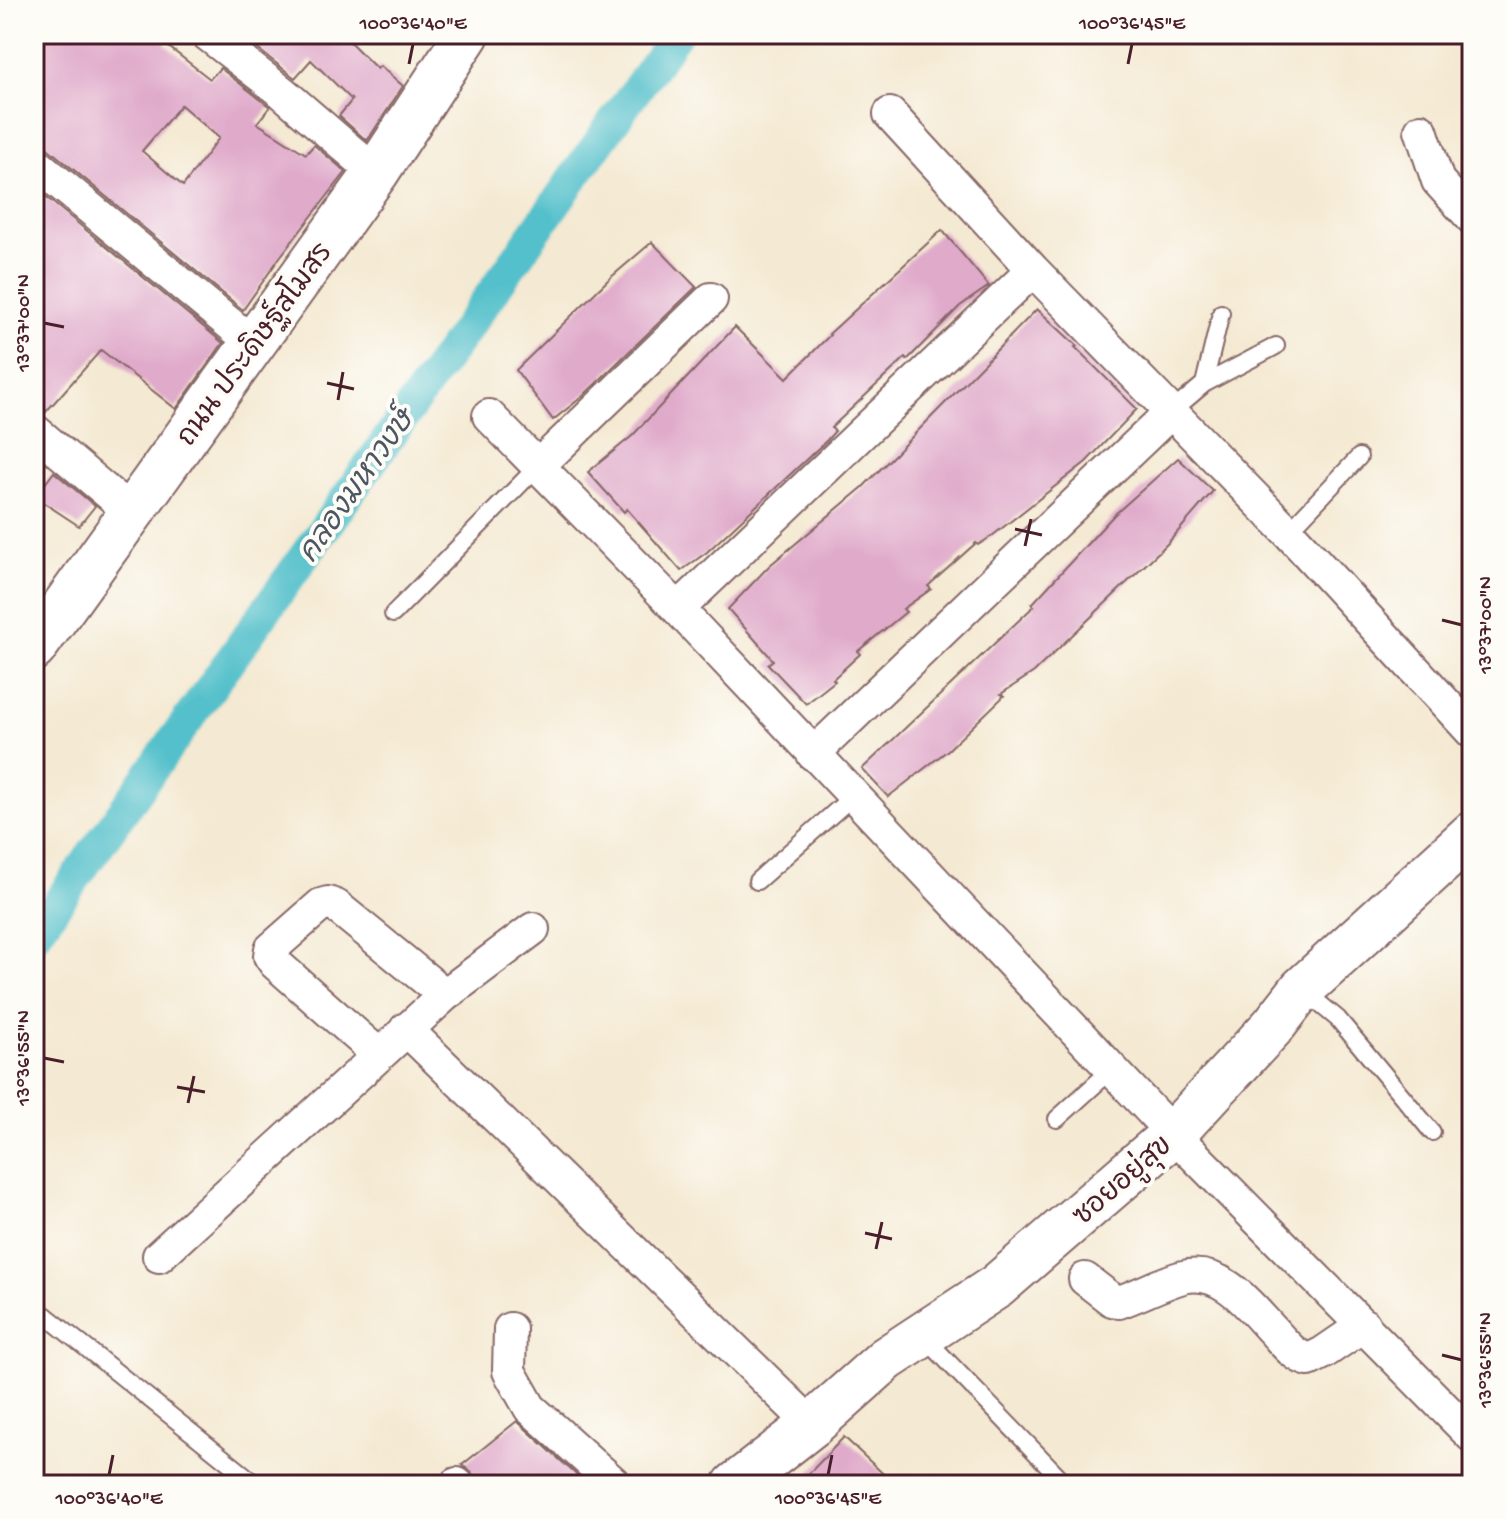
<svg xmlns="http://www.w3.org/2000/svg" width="1506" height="1519" viewBox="0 0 1506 1519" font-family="'Gochi Hand','Playpen Sans Thai',sans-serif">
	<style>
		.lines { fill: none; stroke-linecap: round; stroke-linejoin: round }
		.canal { stroke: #53c0cb; stroke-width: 32 }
		.building { fill: #e0abcb; fill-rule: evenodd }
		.lane-casing { stroke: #866665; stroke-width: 20 }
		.street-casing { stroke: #866665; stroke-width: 36 }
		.secondary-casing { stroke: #866665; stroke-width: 48 }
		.lane { stroke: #fff; stroke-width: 16 }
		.street { stroke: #fff; stroke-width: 32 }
		.secondary { stroke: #fff; stroke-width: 44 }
		.ticks { fill: none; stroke: #4a1f2b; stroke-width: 3 }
		.labels { text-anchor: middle; stroke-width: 8; stroke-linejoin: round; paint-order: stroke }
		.street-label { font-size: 28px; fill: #4a1f2b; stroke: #fdfcf7 }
		.water-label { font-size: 30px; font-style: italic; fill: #4d5763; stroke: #fdfcf7 }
		.neatline { fill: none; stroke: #4a1f2b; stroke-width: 3 }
		.ticks-label { font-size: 20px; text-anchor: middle; fill: #4a1f2b }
	</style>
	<rect width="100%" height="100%" fill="#fdfcf7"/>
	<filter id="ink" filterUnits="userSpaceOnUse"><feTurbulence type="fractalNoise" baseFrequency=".0125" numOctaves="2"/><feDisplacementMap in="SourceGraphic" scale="16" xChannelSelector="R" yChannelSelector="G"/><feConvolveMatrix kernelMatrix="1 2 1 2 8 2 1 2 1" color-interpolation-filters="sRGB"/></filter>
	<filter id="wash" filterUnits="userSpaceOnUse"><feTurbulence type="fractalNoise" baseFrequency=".006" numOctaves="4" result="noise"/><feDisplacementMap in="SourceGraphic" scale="32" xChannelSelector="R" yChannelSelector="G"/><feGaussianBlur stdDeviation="1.8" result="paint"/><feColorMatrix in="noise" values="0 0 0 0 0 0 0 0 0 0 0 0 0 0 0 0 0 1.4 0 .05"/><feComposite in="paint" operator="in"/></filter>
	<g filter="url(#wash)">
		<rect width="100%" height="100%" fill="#f4e9d2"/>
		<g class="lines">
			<path class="canal" d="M34,936L676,34"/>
		</g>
		<g id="blocks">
			<path class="building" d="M34,34H173L165,44L210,79L220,68L270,107L257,123L306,154L314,145L346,172L280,257L243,310L46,147L34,143ZM181,105L219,138L183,186L142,151Z
				M249,34H342L377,69L380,66L403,86L367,141L339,116L352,100L311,60L295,78L245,39Z
				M34,187L223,343L176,409L101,350L44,414L34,411Z
				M942,230L989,286L960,306L907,360L905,358L831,428L835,431L827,440L707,552L681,571L627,509L624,512L588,472L632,436L735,327L787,378L830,335L829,334Z
				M652,242L696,287L583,396L553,420L516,370L609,279Z
				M1037,309L1077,346L1075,347L1137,409L1086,462L992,536L978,545L976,543L928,586L931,589L903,609L906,612L858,651L860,654L833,679L835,681L806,704L768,664L773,660L728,609L769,566L863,487Z
				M1178,458L1213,491L1168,543L1034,672L1001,694L1004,696L948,750L888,797L862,769L1034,606L1032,604L1114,515Z
				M54,472L95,506L79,526L35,497Z
				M517,1421L582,1480L586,1485H478L471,1472L462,1465Z
				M844,1437L895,1485H798Z"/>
		</g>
	</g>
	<g filter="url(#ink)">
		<use href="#blocks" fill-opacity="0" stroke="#866665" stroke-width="2"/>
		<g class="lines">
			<defs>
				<path id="lane" d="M1204,384L1276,346
					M1171,412L1204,384L1221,313
					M1288,532L1359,457
					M393,614L538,466
					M757,881L853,796
					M1303,990L1338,1019L1432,1132
					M1057,1119L1111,1070
					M45,1315L257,1485
					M925,1338L1067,1485"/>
				<path id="street" d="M207,34L283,93L376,173
					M890,114L1033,270L1288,532L1472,732
					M1421,130L1438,181L1472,218
					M34,162L253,343
					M489,416L678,609L1173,1134L1472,1436
					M34,430L131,512
					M538,466L711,299
					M678,609L1033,270
					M813,754L1171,412
					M406,1029L812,1425
					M378,1054L275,963L270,956L271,949L321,905L328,903L336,906L445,995
					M159,1256L445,995L533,929
					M1085,1279L1112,1300L1119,1302C1140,1295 1161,1283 1183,1277C1223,1267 1251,1308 1275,1333C1285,1344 1294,1356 1309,1360L1323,1353L1364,1325
					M510,1329L509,1371L530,1408L616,1485
					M457,1484L458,1485"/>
				<path id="secondary" d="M34,648L376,173L467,34
					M735,1485L812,1425L886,1359L997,1286L1173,1134L1274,1025L1302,989L1472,834"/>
			</defs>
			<use href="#lane" class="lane-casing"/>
			<use href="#street" class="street-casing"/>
			<use href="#secondary" class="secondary-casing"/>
			<use href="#lane" class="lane"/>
			<use href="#street" class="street"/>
			<use href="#secondary" class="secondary"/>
		</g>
	</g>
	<path class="ticks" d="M409,64L413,44M1128,64L1132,44M44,323L64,327M327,383L354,389M338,400L343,372M1015,529L1042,535M1025,546L1031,519M1442,620L1462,625M44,1058L64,1062M177,1087L205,1092M188,1103L194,1076M865,1233L892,1239M876,1249L882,1222M1442,1355L1462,1360M109,1475L113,1455M828,1475L832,1455"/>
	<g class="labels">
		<g class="street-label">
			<text transform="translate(253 343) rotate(-54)" y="10">ถนน ประดิษฐ์สโมสร</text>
			<text transform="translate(1121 1179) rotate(-41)" y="10">ซอยอยู่สุข</text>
		</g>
		<g class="water-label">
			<text transform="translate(355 485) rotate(-55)" y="10">คลองมหาวงษ์</text>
		</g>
	</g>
	<rect width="1506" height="1519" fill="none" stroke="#fdfcf7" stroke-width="88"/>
	<rect x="44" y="44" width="1418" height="1431" class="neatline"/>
	<g class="ticks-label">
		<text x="413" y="29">100°36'40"E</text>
		<text x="1132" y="29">100°36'45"E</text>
		<text transform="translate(22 323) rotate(-90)" y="7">13°37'00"N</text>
		<text transform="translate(1484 625) rotate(-90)" y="7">13°37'00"N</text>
		<text transform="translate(22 1058) rotate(-90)" y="7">13°36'55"N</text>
		<text transform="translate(1484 1360) rotate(-90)" y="7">13°36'55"N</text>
		<text x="109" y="1504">100°36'40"E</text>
		<text x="828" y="1504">100°36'45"E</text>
	</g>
</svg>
